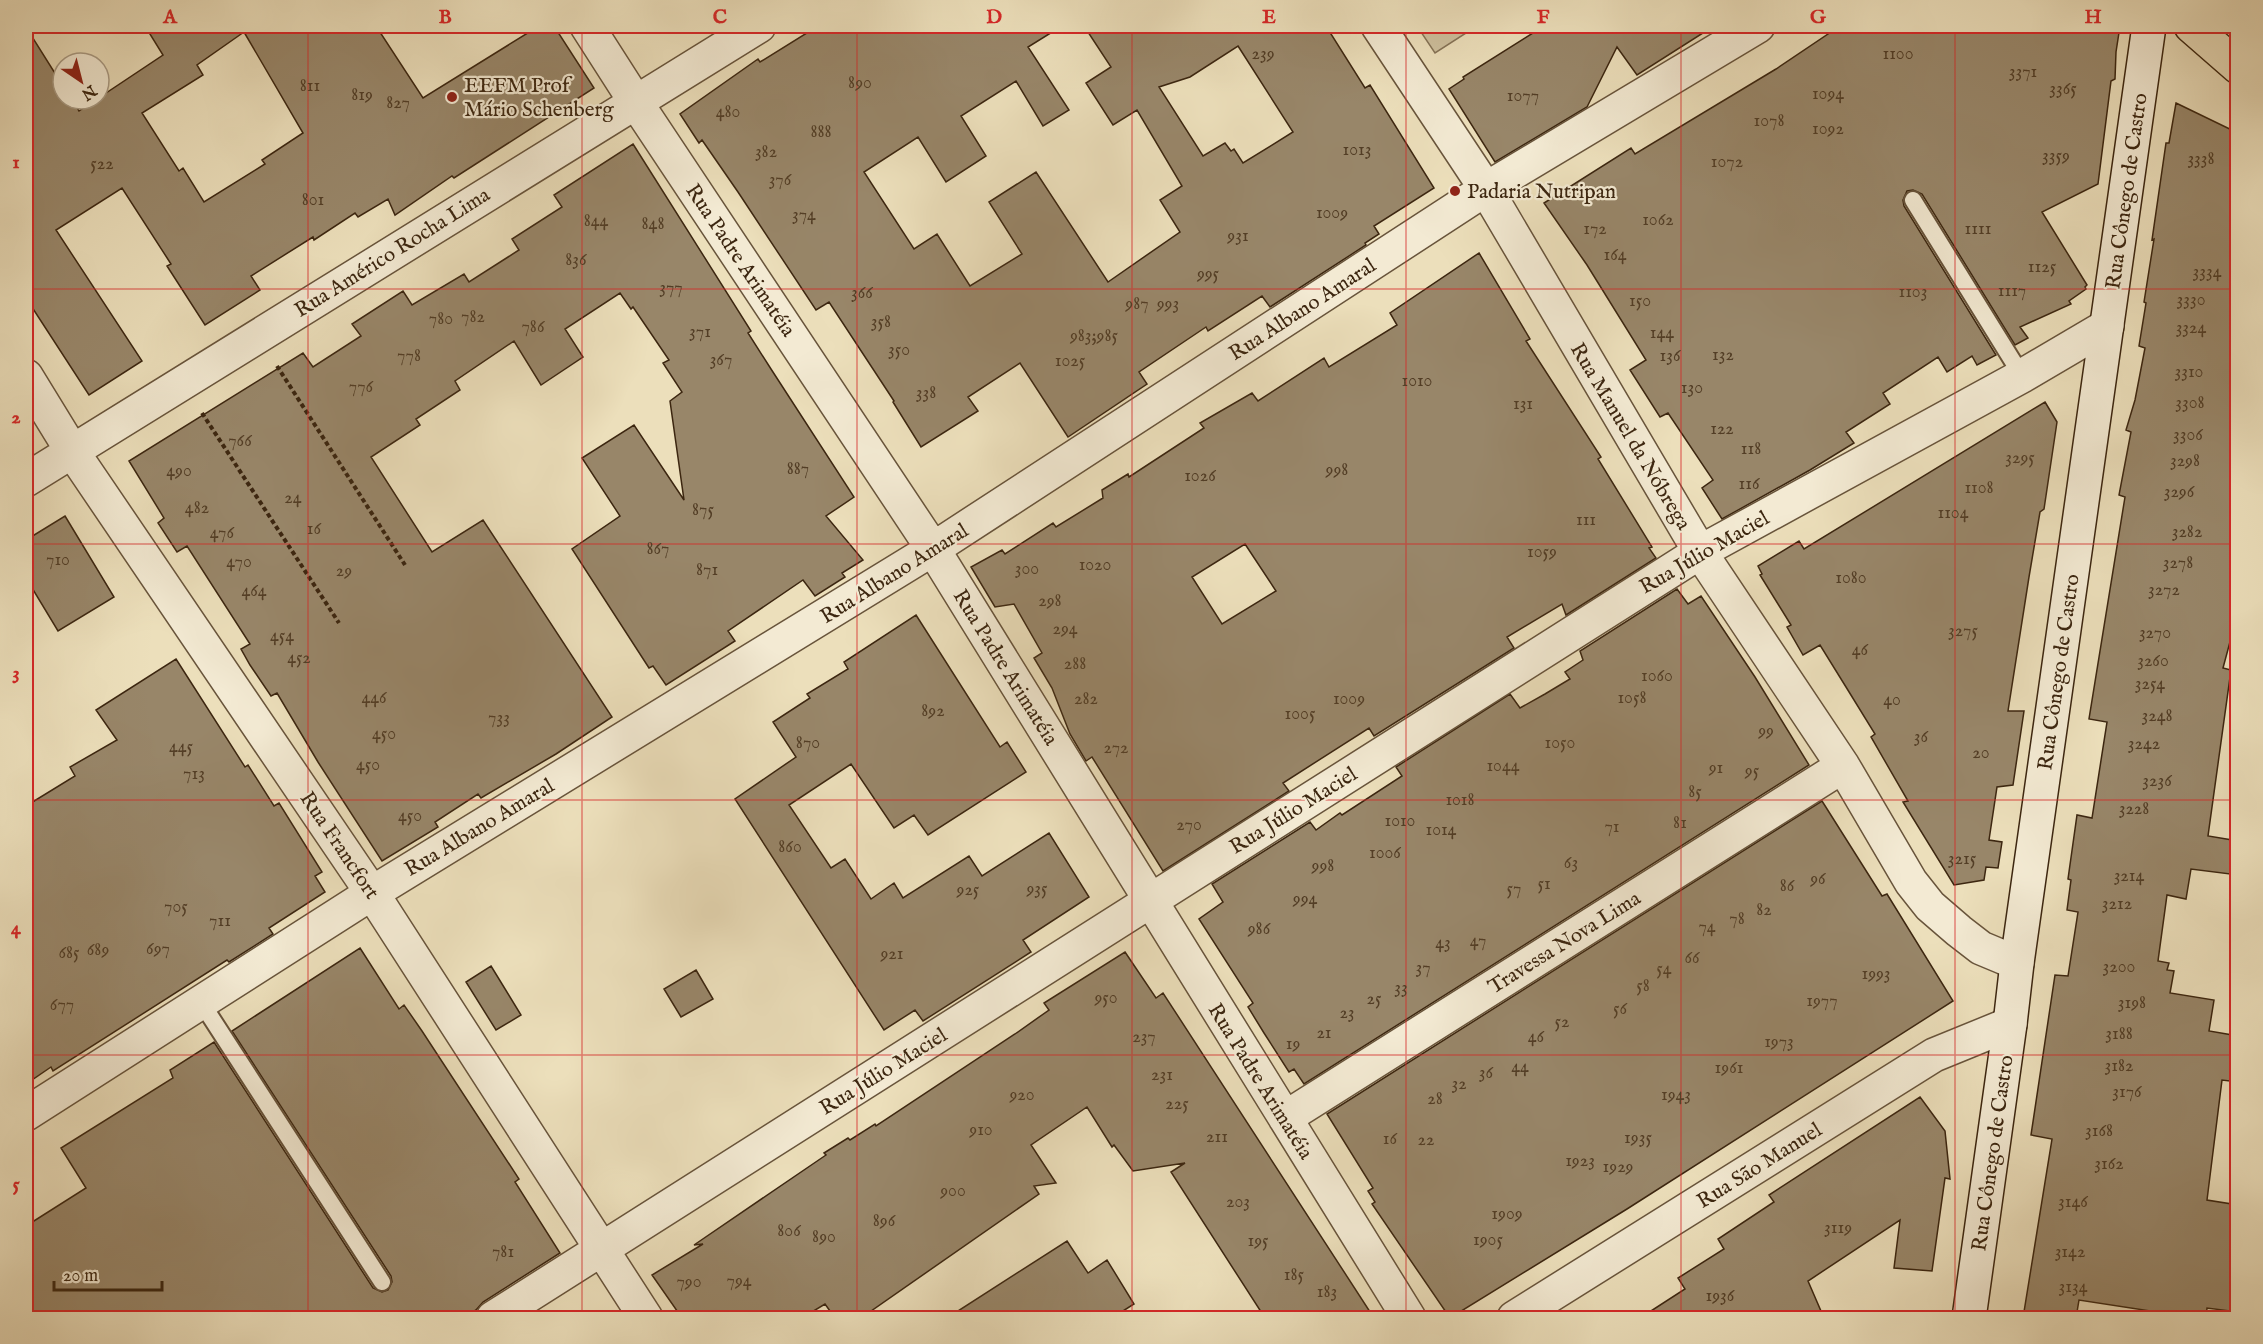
<svg xmlns="http://www.w3.org/2000/svg" width="2263" height="1344" viewBox="0 0 2263 1344" font-family="'IM FELL English',serif">
	<style>
		.green { fill: #cec09e; stroke: #857357; stroke-width: 1.5 }
		.building { fill: #988669; stroke: #3c2610; stroke-width: 1.5; fill-rule: evenodd }
		.lines { fill: none; stroke-linecap: round; stroke-linejoin: round }
		.lane-casing { stroke: #68543b; stroke-width: 20 }
		.street-casing { stroke: #68543b; stroke-width: 36 }
		.secondary-casing { stroke: #3c2610; stroke-width: 36 }
		.primary-casing { stroke: #3c2610; stroke-width: 36 }
		.path { stroke: #3c2610; stroke-width: 4; stroke-dasharray: 4.5 3; stroke-linecap: butt }
		.lane { stroke: #f3ead3; stroke-width: 16 }
		.street { stroke: #f3ead3; stroke-width: 33 }
		.secondary { stroke: #f3ead3; stroke-width: 33 }
		.primary { stroke: #ecdfbb; stroke-width: 33 }
		.grid { fill: none; stroke: #d62828; stroke-width: 1.5; stroke-opacity: 0.55 }
		.poi-dot { fill: #8f2418; stroke: #f3ead3; stroke-width: 2 }
		.labels { text-anchor: middle; stroke-width: 4.5; stroke-linejoin: round; paint-order: stroke }
		.number-label { font-size: 18px; fill: #533e26 }
		.poi-label { font-size: 21px; fill: #3c2610; stroke: #f3ead3; text-anchor: start }
		.street-label { font-size: 21px; fill: #3c2610; stroke: #f3ead3 }
		.neatline { fill: none; stroke: #d62828; stroke-width: 2 }
		.grid-label { font-size: 20px; text-anchor: middle; font-weight: bold; fill: #d62828 }
	</style>
	<rect width="100%" height="100%" fill="#ecdfbb"/>
	<filter id="stains"><feTurbulence type="fractalNoise" baseFrequency=".00333" numOctaves="4"/><feColorMatrix values="0 0 0 0 .2 0 0 0 0 .09 0 0 0 0 .02 0 0 0 .5 -.17"/></filter>
	<radialGradient id="worn" r=".72"><stop offset=".6" stop-color="#630" stop-opacity="0"/><stop offset="1" stop-color="#630" stop-opacity=".3"/></radialGradient>
	<path class="green" d="M1417,26H1477L1435,53Z"/>
	<path class="building" d="M145,26H376L423,98L539,26H554L594,88L454,178L452,176L395,215L388,199L358,217L355,213L314,240L313,237L251,276L260,290L205,325L167,266L171,264L122,188L56,230L142,361L89,395L26,298V27L63,86V99H72L79,111L163,55ZM244,32L303,133L262,160L265,164L204,202L183,168L179,171L142,113L203,75L197,65Z
		M818,26H1062L1028,47L1069,110L1043,126L1016,81L961,116L986,156L946,182L918,137L864,172L914,249L937,234L970,286L1022,254L989,202L1036,172L1108,282L1180,232L1160,200L1182,186L1137,110L1113,125L1086,83L1111,67L1084,26H1326L1365,88L1370,85L1434,188L1374,226L1379,234L1365,243L1366,245L1270,307L1262,296L1208,331L1206,327L1139,372L1147,384L1068,437L1020,363L968,397L978,411L921,447L893,402L894,401L829,302L816,310L738,192L702,140L699,143L680,114L758,59L760,62ZM1238,46L1293,132L1243,163L1234,149L1231,151L1225,143L1203,156L1159,87L1190,77Z
		M1544,26H1714L1637,75L1617,47L1587,107L1495,162L1449,89L1464,79L1463,77Z
		M1840,26H2120L2116,52L2115,79L2111,81L2098,184L2042,212L2087,285L2085,287L2086,289L2069,301L2071,304L2020,327L2028,338L2015,345L1922,194L1913,190L1907,191L1903,200L1904,206L1996,355L1977,365L1972,356L1947,372L1938,357L1883,393L1890,404L1846,432L1854,443L1810,470L1722,519L1702,488L1713,480L1668,413L1660,417L1630,370L1646,360L1587,265L1544,203L1631,148L1635,154L1776,69Z
		M2176,103L2238,133V612L2223,668L2231,670L2208,836L2238,841V875L2191,869L2186,899L2167,895L2158,961L2169,963L2167,970L2174,971L2170,993L2214,1000L2209,1031L2238,1036V1082L2222,1080L2207,1200L2238,1205V1312L2207,1308L2206,1318H2196L2079,1300L2076,1318H2023L2052,1139L2031,1135L2055,975L2068,976L2078,912L2067,910L2071,880L2068,879L2077,815L2092,818L2107,722L2089,719L2125,497L2119,495L2131,432L2126,430L2135,400L2145,348L2139,346L2146,303L2144,302L2154,239L2152,240L2166,143H2169Z
		M633,144L751,331L748,333L771,369L854,497L826,516L863,560L842,573L845,577L815,596L803,580L728,631L735,641L666,685L653,666L649,668L572,549L620,516L582,458L634,425L684,500L670,401L682,392L663,363L669,360L633,307L631,309L620,293L565,329L583,357L541,385L514,341L455,381L460,390L416,419L420,425L371,457L432,552L483,520L612,717L556,754L481,798L478,794L435,822L438,827L382,861L318,762L277,693L271,696L250,665L241,649L250,644L187,546L177,552L158,523L164,518L129,461L303,353L313,367L361,336L352,324L403,291L412,305L464,274L469,282L519,250L512,239L562,207L554,195Z
		M1479,253L1530,339L1526,341L1601,457L1598,459L1652,547L1649,548L1656,558L1566,615L1562,604L1507,637L1514,648L1374,736L1369,728L1283,783L1289,791L1163,871L1092,757L1086,761L1070,734L1052,688L1034,658L1042,653L1014,604L995,607L971,567L1002,550L1005,554L1053,523L1056,527L1103,498L1102,490L1128,474L1129,477L1204,428L1200,423L1252,393L1258,401L1324,358L1329,367L1397,325L1390,313ZM1245,544L1276,591L1222,624L1192,577Z
		M2045,402L2057,422L2044,509L2040,512L2029,577L2008,711H2024L2013,785L1997,787L1989,840L2002,842L1998,868L1986,867L1984,880L1954,885L1903,802L1908,801L1871,737L1875,734L1846,687L1820,645L1803,655L1787,627L1791,625L1760,575L1762,574L1758,566L1799,541L1804,549Z
		M65,516L114,597L58,631L26,578V540Z
		M1677,589L1688,604L1701,596L1755,677L1809,765L1304,1084L1294,1069L1289,1072L1264,1033L1248,1007L1253,1003L1199,919L1223,902L1212,884L1310,822L1316,830L1340,813L1342,815L1402,776L1396,767L1510,694L1520,708L1545,694L1570,679L1565,672L1583,660L1580,651Z
		M916,615L1000,747L1007,742L1026,772L928,835L914,815L894,828L851,764L789,805L831,868L845,859L871,899L894,883L903,898L969,856L982,876L1049,833L1089,897L1023,940L1031,952L923,1021L915,1010L884,1030L735,799L796,757L773,722L810,698L807,694L848,669L844,662Z
		M176,659L245,767L248,765L274,806L279,803L322,872L315,876L325,892L269,928L273,934L229,962L227,960L53,1071L51,1067L26,1084V806L75,776L70,767L117,740L96,710Z
		M1822,801L1882,896L1887,894L1953,1001L1627,1209L1450,1318L1372,1204L1375,1202L1368,1191L1373,1188L1327,1114Z
		M360,948L399,1009L404,1005L422,1031L519,1179L515,1182L560,1253L483,1302L476,1310L463,1318H26V1226L86,1188L61,1148L173,1078L170,1070L214,1042L373,1288L382,1292L388,1290L392,1282L391,1276L232,1031Z
		M1125,952L1156,998L1163,993L1374,1318H1265L1171,1172L1185,1163L1133,1171L1114,1145L1112,1147L1087,1107L1031,1145L1056,1183L1034,1186L1039,1194L861,1318H835L825,1304L802,1318H682L652,1275L703,1244L694,1245L826,1155L824,1153L848,1138L850,1140L875,1124L876,1126L1015,1034L1049,1010L1044,1003Z
		M491,966L521,1015L496,1030L466,982Z
		M696,970L713,999L681,1017L664,989Z
		M1920,1097L1945,1131L1950,1179L1945,1178L1932,1271L1894,1268L1900,1220L1808,1281L1824,1318H1640L1685,1289L1678,1278L1724,1249L1718,1239L1774,1202L1769,1195Z
		M1067,1241L1088,1273L1107,1260L1134,1304L1112,1318H947Z"/>
	<g class="lines">
		<defs>
			<path id="lane" d="M1913,200L2022,376
				M201,1002L382,1282"/>
			<path id="street" d="M587,26L635,101L933,549L1409,1318
				M1378,26L1486,189L1700,552L1843,766L1911,882L1930,906L1959,931L1981,948L2017,963
				M26,376L72,451L372,893L646,1318
				M26,480L759,26
				M26,1114L372,893L933,549L1486,189L1758,26
				M1285,1118L1843,766
				M493,1318L1700,552L2022,376L2107,326
				M1514,1318L1934,1055L2010,1024"/>
			<path id="secondary" d="M1969,1318L2010,1024L2017,963L2149,26"/>
			<path id="primary" d="M2191,26L2238,67"/>
		</defs>
		<use href="#lane" class="lane-casing"/>
		<use href="#street" class="street-casing"/>
		<use href="#secondary" class="secondary-casing"/>
		<use href="#primary" class="primary-casing"/>
		<path class="path" d="M277,366L405,565
			M202,413L339,623"/>
		<use href="#lane" class="lane"/>
		<use href="#street" class="street"/>
		<use href="#secondary" class="secondary"/>
		<use href="#primary" class="primary"/>
	</g>
	<path class="grid" d="M308,26V1318M582,26V1318M857,26V1318M1132,26V1318M1406,26V1318M1681,26V1318M1955,26V1318M26,289H2238M26,544H2238M26,800H2238M26,1055H2238"/>
	<g class="poi-dot">
		<circle cx="452" cy="97" r="6"/>
		<circle cx="1455" cy="191" r="6"/>
	</g>
	<g class="labels">
		<g class="number-label">
			<text x="1263" y="59">239</text>
			<text x="1898" y="59">1100</text>
			<text x="2023" y="77">3371</text>
			<text x="860" y="88">890</text>
			<text x="310" y="91">811</text>
			<text x="2063" y="94">3365</text>
			<text x="1828" y="99">1094</text>
			<text x="362" y="100">819</text>
			<text x="1523" y="101">1077</text>
			<text x="398" y="108">827</text>
			<text x="728" y="117">480</text>
			<text x="1769" y="126">1078</text>
			<text x="1828" y="134">1092</text>
			<text x="821" y="137">888</text>
			<text x="1357" y="155">1013</text>
			<text x="766" y="157">382</text>
			<text x="2056" y="161">3359</text>
			<text x="2201" y="164">3338</text>
			<text x="1727" y="167">1072</text>
			<text x="102" y="169">522</text>
			<text x="780" y="185">376</text>
			<text x="313" y="205">801</text>
			<text x="1332" y="218">1009</text>
			<text x="804" y="220">374</text>
			<text x="1658" y="225">1062</text>
			<text x="596" y="226">844</text>
			<text x="653" y="229">848</text>
			<text x="1595" y="234">172</text>
			<text x="1978" y="234">1111</text>
			<text x="1238" y="241">931</text>
			<text x="1615" y="260">164</text>
			<text x="576" y="265">836</text>
			<text x="2042" y="272">1125</text>
			<text x="2207" y="277">3334</text>
			<text x="1208" y="279">995</text>
			<text x="671" y="293">377</text>
			<text x="2012" y="296">1117</text>
			<text x="1913" y="297">1103</text>
			<text x="862" y="298">366</text>
			<text x="2191" y="305">3330</text>
			<text x="1640" y="306">150</text>
			<text x="1137" y="309">987</text>
			<text x="1168" y="309">993</text>
			<text x="473" y="322">782</text>
			<text x="441" y="324">780</text>
			<text x="881" y="327">358</text>
			<text x="533" y="332">786</text>
			<text x="2191" y="333">3324</text>
			<text x="700" y="337">371</text>
			<text x="1662" y="338">144</text>
			<text x="1094" y="341">983;985</text>
			<text x="899" y="355">350</text>
			<text x="1723" y="360">132</text>
			<text x="409" y="361">778</text>
			<text x="1670" y="361">136</text>
			<text x="721" y="365">367</text>
			<text x="1070" y="366">1025</text>
			<text x="2189" y="377">3310</text>
			<text x="1417" y="386">1010</text>
			<text x="361" y="392">776</text>
			<text x="1692" y="393">130</text>
			<text x="926" y="398">338</text>
			<text x="2190" y="408">3308</text>
			<text x="1523" y="409">131</text>
			<text x="1722" y="434">122</text>
			<text x="2188" y="440">3306</text>
			<text x="240" y="446">766</text>
			<text x="1751" y="454">118</text>
			<text x="2020" y="463">3295</text>
			<text x="2185" y="466">3298</text>
			<text x="798" y="474">887</text>
			<text x="1337" y="475">998</text>
			<text x="179" y="476">490</text>
			<text x="1200" y="481">1026</text>
			<text x="1749" y="489">116</text>
			<text x="1979" y="493">1108</text>
			<text x="2179" y="497">3296</text>
			<text x="293" y="503">24</text>
			<text x="197" y="513">482</text>
			<text x="703" y="515">875</text>
			<text x="1953" y="518">1104</text>
			<text x="1586" y="525">111</text>
			<text x="314" y="534">16</text>
			<text x="2187" y="537">3282</text>
			<text x="222" y="538">476</text>
			<text x="658" y="554">867</text>
			<text x="1542" y="557">1059</text>
			<text x="58" y="565">710</text>
			<text x="239" y="567">470</text>
			<text x="2178" y="568">3278</text>
			<text x="1095" y="570">1020</text>
			<text x="1027" y="574">300</text>
			<text x="707" y="575">871</text>
			<text x="344" y="576">29</text>
			<text x="1851" y="583">1080</text>
			<text x="2164" y="595">3272</text>
			<text x="254" y="596">464</text>
			<text x="1050" y="606">298</text>
			<text x="1065" y="634">294</text>
			<text x="1963" y="636">3275</text>
			<text x="2155" y="638">3270</text>
			<text x="282" y="641">454</text>
			<text x="1860" y="655">46</text>
			<text x="299" y="663">452</text>
			<text x="2153" y="666">3260</text>
			<text x="1075" y="669">288</text>
			<text x="1657" y="681">1060</text>
			<text x="2150" y="689">3254</text>
			<text x="374" y="703">446</text>
			<text x="1632" y="703">1058</text>
			<text x="1086" y="704">282</text>
			<text x="1349" y="704">1009</text>
			<text x="1892" y="705">40</text>
			<text x="933" y="716">892</text>
			<text x="1300" y="719">1005</text>
			<text x="2157" y="721">3248</text>
			<text x="499" y="723">733</text>
			<text x="1766" y="736">99</text>
			<text x="384" y="739">450</text>
			<text x="1921" y="742">36</text>
			<text x="808" y="748">870</text>
			<text x="1560" y="748">1050</text>
			<text x="2144" y="749">3242</text>
			<text x="181" y="752">445</text>
			<text x="1116" y="753">272</text>
			<text x="1981" y="758">20</text>
			<text x="368" y="770">450</text>
			<text x="1503" y="771">1044</text>
			<text x="1716" y="773">91</text>
			<text x="1752" y="776">95</text>
			<text x="194" y="779">713</text>
			<text x="2157" y="786">3236</text>
			<text x="1695" y="797">85</text>
			<text x="1460" y="805">1018</text>
			<text x="2134" y="814">3228</text>
			<text x="410" y="821">450</text>
			<text x="1400" y="826">1010</text>
			<text x="1680" y="828">81</text>
			<text x="1189" y="830">270</text>
			<text x="1612" y="832">71</text>
			<text x="1441" y="835">1014</text>
			<text x="790" y="852">860</text>
			<text x="1385" y="858">1006</text>
			<text x="1962" y="864">3215</text>
			<text x="1571" y="868">63</text>
			<text x="1323" y="871">998</text>
			<text x="2129" y="881">3214</text>
			<text x="1818" y="884">96</text>
			<text x="1544" y="889">51</text>
			<text x="1787" y="891">86</text>
			<text x="1037" y="894">935</text>
			<text x="1514" y="894">57</text>
			<text x="968" y="895">925</text>
			<text x="1305" y="904">994</text>
			<text x="2117" y="909">3212</text>
			<text x="176" y="912">705</text>
			<text x="1764" y="915">82</text>
			<text x="1737" y="924">78</text>
			<text x="220" y="926">711</text>
			<text x="1707" y="932">74</text>
			<text x="1259" y="934">986</text>
			<text x="1478" y="946">47</text>
			<text x="1443" y="948">43</text>
			<text x="158" y="954">697</text>
			<text x="98" y="955">689</text>
			<text x="69" y="958">685</text>
			<text x="892" y="959">921</text>
			<text x="1692" y="963">66</text>
			<text x="2119" y="972">3200</text>
			<text x="1423" y="973">37</text>
			<text x="1664" y="974">54</text>
			<text x="1876" y="979">1993</text>
			<text x="1643" y="991">58</text>
			<text x="1401" y="993">33</text>
			<text x="1106" y="1003">950</text>
			<text x="1374" y="1004">25</text>
			<text x="1822" y="1006">1977</text>
			<text x="2132" y="1008">3198</text>
			<text x="62" y="1010">677</text>
			<text x="1620" y="1014">56</text>
			<text x="1347" y="1018">23</text>
			<text x="1562" y="1027">52</text>
			<text x="1324" y="1038">21</text>
			<text x="2119" y="1039">3188</text>
			<text x="1144" y="1042">237</text>
			<text x="1536" y="1042">46</text>
			<text x="1779" y="1047">1973</text>
			<text x="1293" y="1049">19</text>
			<text x="2119" y="1071">3182</text>
			<text x="1520" y="1072">44</text>
			<text x="1729" y="1073">1961</text>
			<text x="1486" y="1078">36</text>
			<text x="1162" y="1080">231</text>
			<text x="1459" y="1089">32</text>
			<text x="2127" y="1097">3176</text>
			<text x="1022" y="1100">920</text>
			<text x="1676" y="1100">1943</text>
			<text x="1435" y="1104">28</text>
			<text x="1177" y="1109">225</text>
			<text x="981" y="1135">910</text>
			<text x="2099" y="1136">3168</text>
			<text x="1217" y="1142">211</text>
			<text x="1638" y="1143">1935</text>
			<text x="1390" y="1144">16</text>
			<text x="1426" y="1145">22</text>
			<text x="1580" y="1166">1923</text>
			<text x="2109" y="1169">3162</text>
			<text x="1618" y="1172">1929</text>
			<text x="953" y="1196">900</text>
			<text x="1238" y="1207">203</text>
			<text x="2073" y="1207">3146</text>
			<text x="1507" y="1219">1909</text>
			<text x="884" y="1226">896</text>
			<text x="1838" y="1233">3119</text>
			<text x="789" y="1236">806</text>
			<text x="824" y="1242">890</text>
			<text x="1488" y="1245">1905</text>
			<text x="1258" y="1246">195</text>
			<text x="503" y="1257">781</text>
			<text x="2070" y="1257">3142</text>
			<text x="1294" y="1280">185</text>
			<text x="739" y="1286">794</text>
			<text x="689" y="1287">790</text>
			<text x="2073" y="1292">3134</text>
			<text x="1327" y="1297">183</text>
			<text x="1720" y="1301">1936</text>
		</g>
		<g class="poi-label">
			<text x="464" y="92">EEFM Prof<tspan x="464" dy="24">Mário Schenberg</tspan></text>
			<text x="1467" y="198">Padaria Nutripan</text>
		</g>
		<g class="street-label">
			<text transform="translate(2126 191) rotate(-82)" y="7">Rua Cônego de Castro</text>
			<text transform="translate(392 252) rotate(-32)" y="7">Rua Américo Rocha Lima</text>
			<text transform="translate(741 260) rotate(56)" y="7">Rua Padre Arimatéia</text>
			<text transform="translate(1302 309) rotate(-33)" y="7">Rua Albano Amaral</text>
			<text transform="translate(1631 436) rotate(59)" y="7">Rua Manuel da Nóbrega</text>
			<text transform="translate(1704 552) rotate(-30)" y="7">Rua Júlio Maciel</text>
			<text transform="translate(894 573) rotate(-32)" y="7">Rua Albano Amaral</text>
			<text transform="translate(1006 667) rotate(58)" y="7">Rua Padre Arimatéia</text>
			<text transform="translate(2058 672) rotate(-82)" y="7">Rua Cônego de Castro</text>
			<text transform="translate(1293 810) rotate(-32)" y="7">Rua Júlio Maciel</text>
			<text transform="translate(479 827) rotate(-31)" y="7">Rua Albano Amaral</text>
			<text transform="translate(340 845) rotate(56)" y="7">Rua Francfort</text>
			<text transform="translate(1564 942) rotate(-32)" y="7">Travessa Nova Lima</text>
			<text transform="translate(883 1071) rotate(-32)" y="7">Rua Júlio Maciel</text>
			<text transform="translate(1261 1081) rotate(58)" y="7">Rua Padre Arimatéia</text>
			<text transform="translate(1992 1153) rotate(-82)" y="7">Rua Cônego de Castro</text>
			<text transform="translate(1759 1165) rotate(-32)" y="7">Rua São Manuel</text>
		</g>
	</g>
	<rect width="2263" height="1344" fill="none" stroke="#ecdfbb" stroke-width="66"/>
	<g transform="translate(81 81) rotate(145)"><circle r="28" fill="#f3ead3" stroke="#aa9c85" stroke-width="1.5"/>
	<path d="M0-4.5L10 22L0 15L-10 22Z" fill="#8f2418"/>
	<text y="-9" font-size="16" font-weight="bold" text-anchor="middle" fill="#3c2610">N</text>
	</g>
	<path d="M54 1281v9h108v-9" fill="none" stroke="#3c2610" stroke-width="3"/>
	<text x="63" y="1281" font-size="18" fill="#3c2610" stroke="#f3ead3" stroke-width="4.5" paint-order="stroke">20 m</text>
	<rect x="33" y="33" width="2197" height="1278" class="neatline"/>
	<g class="grid-label">
		<text x="170" y="23">A</text>
		<text x="445" y="23">B</text>
		<text x="720" y="23">C</text>
		<text x="994" y="23">D</text>
		<text x="1269" y="23">E</text>
		<text x="1543" y="23">F</text>
		<text x="1818" y="23">G</text>
		<text x="2093" y="23">H</text>
		<text x="16" y="168">1</text>
		<text x="16" y="423">2</text>
		<text x="16" y="679">3</text>
		<text x="16" y="934">4</text>
		<text x="16" y="1190">5</text>
	</g>
	<rect width="100%" height="100%" filter="url(#stains)"/>
	<rect width="100%" height="100%" fill="url(#worn)"/>
</svg>
